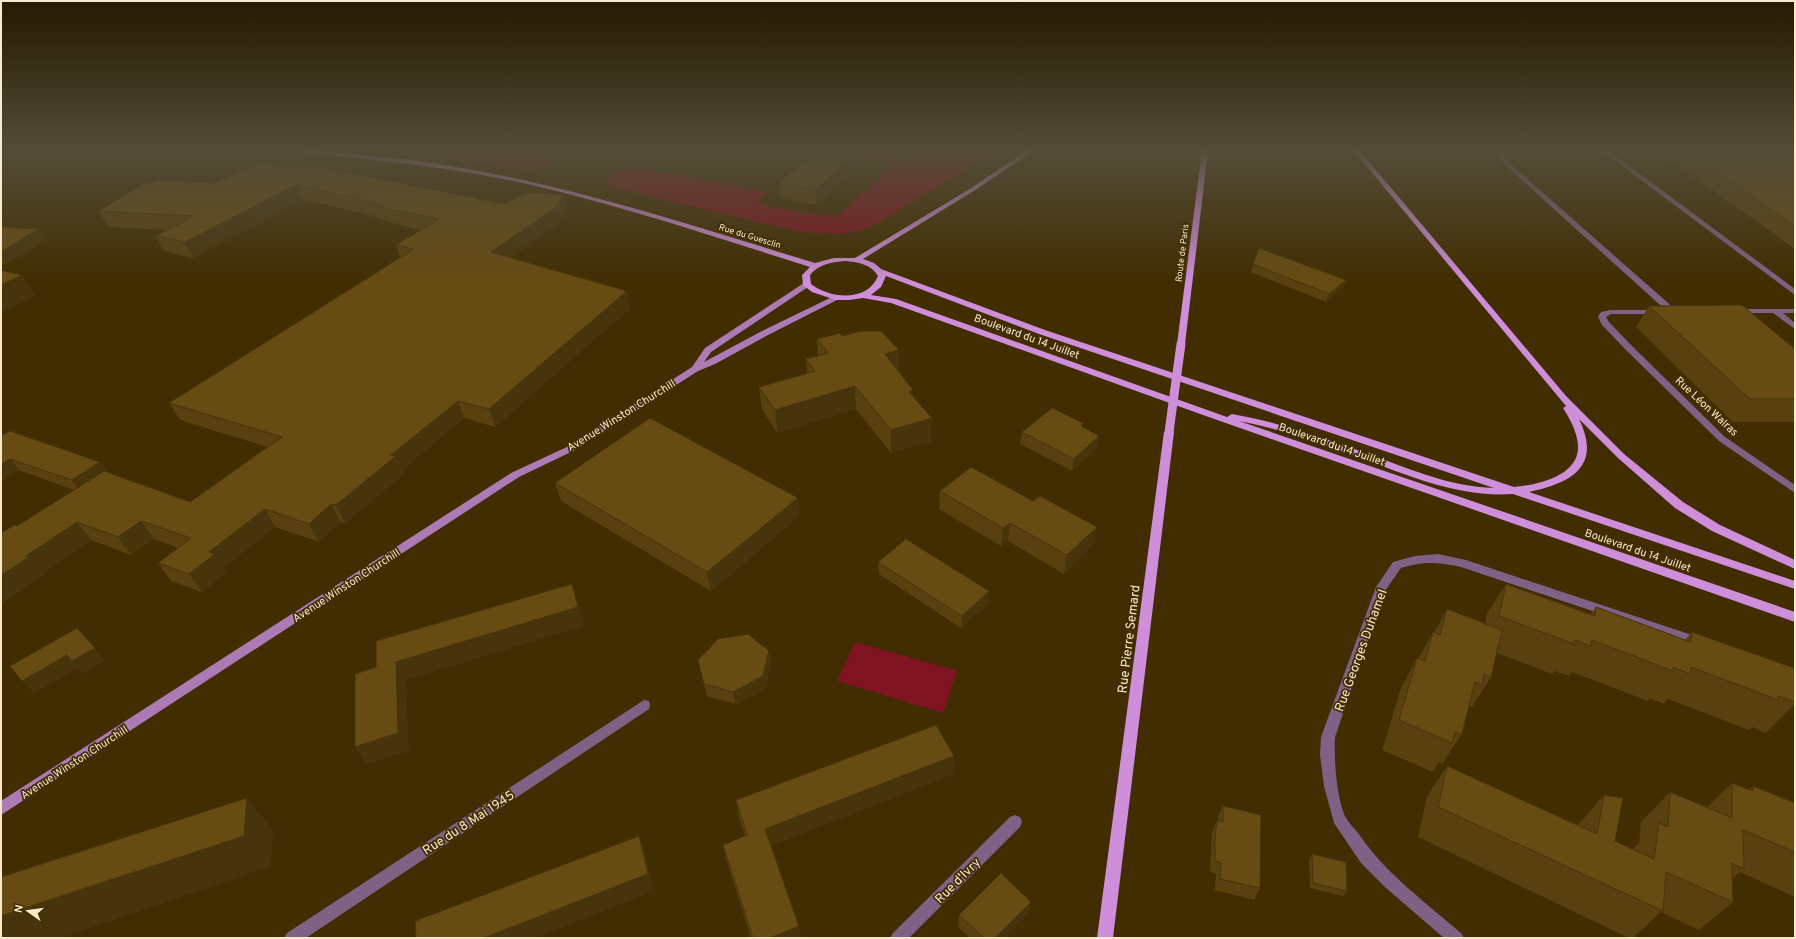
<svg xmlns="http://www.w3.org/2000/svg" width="1796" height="939" viewBox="0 0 1796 939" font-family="Overpass,sans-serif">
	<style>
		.green { fill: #811422 }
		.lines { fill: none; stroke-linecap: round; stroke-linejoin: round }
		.minor { fill: #806186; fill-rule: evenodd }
		.secondary { fill: #ac7ab5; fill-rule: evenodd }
		.primary { fill: #ce8eda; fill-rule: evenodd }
		.primary-bridge { stroke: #ce8eda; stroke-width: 9 }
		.wall { fill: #58400f }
		.shaded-wall { fill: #47340d }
		.building { fill: #664b12; stroke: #47340d }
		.labels { text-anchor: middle; stroke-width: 3.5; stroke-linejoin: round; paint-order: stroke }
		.far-street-label { font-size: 9px; fill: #f9e9cd; stroke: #412d01 }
		.street-label { font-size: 11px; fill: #f9e9cd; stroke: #412d01 }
		.near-street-label { font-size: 13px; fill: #f9e9cd; stroke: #412d01 }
	</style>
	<rect width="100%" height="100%" fill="#412d01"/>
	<path class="green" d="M398,151H451L474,156L483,151H538L549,166L532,171Z
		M838,151H868L911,159L919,151H996L871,227L843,234L801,232L619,189L603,181L620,171L639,167L768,192L757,203L801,213L838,216L895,163Z
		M855,642L957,671L943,713L837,681Z"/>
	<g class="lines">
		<path class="minor" d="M1494,151H1500L1508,162L1676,310V314H1670L1504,164Z
			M1602,151H1609L1795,289V295Z
			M1733,309H1795V313H1783L1795,323V329L1773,313H1736L1732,311Z
			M1610,310H1661V314H1611L1606,317L1609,322L1631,345L1725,437L1795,485V493L1719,441L1625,349L1602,325L1598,317L1601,312Z
			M1438,554L1466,560L1704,639L1706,642L1704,645L1700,647L1461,567C1437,562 1424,561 1401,568L1385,591L1335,737C1334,758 1336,796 1345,816C1348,822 1354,828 1358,833C1385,873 1425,902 1461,933L1464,938H1444L1386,888L1361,863L1334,823L1324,786L1320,755L1321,737L1376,587L1393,562L1415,556Z
			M644,700L649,701L650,705L649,709L306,938H284L287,933Z
			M1015,815L1020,817L1022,822L1020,827L909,938H890L893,933L1010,817Z"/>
		<path class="secondary" d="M804,283H807L811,285L711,352L704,362L762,331L834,296H840L841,298L768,335L715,364L698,371L575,450L519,477L1,815V801L511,473L569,446L692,367L705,348Z"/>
		<path class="primary" d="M301,151C337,151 374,156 410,160C549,178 681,222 815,263L834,258H855L968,190L1026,151H1034L972,192L863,259L874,263L881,269L1045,330L1514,487C1538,485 1580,476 1578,445C1577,432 1570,419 1563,408L1566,406L1354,151H1360L1566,396L1624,454L1683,502L1720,525L1795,560V569L1712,531L1675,508L1618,458L1579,419C1602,466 1572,483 1529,492L1795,581V589L1513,494C1460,498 1409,476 1361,458C1321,443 1281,429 1239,421L1795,612V622L1203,415L891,303L863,298L849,300H836L812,292L803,285L802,275L810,267C712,236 614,203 514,181C444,167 374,159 304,153ZM845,261C858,262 871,264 878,276C868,302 830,299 811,284L810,275C819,264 832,262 845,261ZM886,276L1039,334L1494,488C1449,487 1405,467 1363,452C1320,436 1277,422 1232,414L1227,417L896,299L871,295L881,287Z
			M1202,151H1208L1185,344L1181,347L1177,344Z
			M1169,429L1174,432L1113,938H1097L1164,432Z"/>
		<path class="primary-bridge" d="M1169,432L1181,344"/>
	</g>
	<path class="wall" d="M1649,151H1795V249L1692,175Z
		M859,166L816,205L780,198L779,183Z
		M299,169L505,204L567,210L558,224L510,258L630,308L495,427L464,418L402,470L404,474L345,523L341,522L319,542L275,527L224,567L227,572L202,592L171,581L158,563L178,548L154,539L131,555L91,540L42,573L44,575L1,604V533L17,526L74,490L19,470L1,481V436L108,472L190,502L267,447L180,420L169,403L400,257L396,245L421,230L396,224L363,213L303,200L193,258L164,251L156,236L167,230L108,227L99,211L152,183H215Z
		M1,227L38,229L45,240L6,264L1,263Z
		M1253,264L1346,280L1343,288L1326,302L1251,272Z
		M1649,306L1795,349V422H1733L1636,327Z
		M842,336L899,371L913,397L931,441L891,453L856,409L777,433L762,409L759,387L807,373L806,359L818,356L817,339Z
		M1083,427L1097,448L1072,471L1020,444L1022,432Z
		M555,483L799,516L711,591L561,501Z
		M940,491L1033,501L1097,527L1093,545L1064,574L1008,541L1001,546L939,509Z
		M878,562L988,604L961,628L879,574Z
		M1506,584L1590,615L1596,607L1685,640L1692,632L1795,684V704L1766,733L1752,727L1749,730L1668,699L1664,704L1650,698L1648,701L1572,672L1569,676L1555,671L1552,674L1497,653L1491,677L1472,707L1469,706L1462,734L1442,764L1439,762L1433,772L1382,750L1401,688L1417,658L1418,659L1433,632L1434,633L1447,609L1485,624L1487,614Z
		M769,651L771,664L765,689L735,704L707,696L698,660Z
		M954,756L953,774L770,846L801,938H751L727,862L723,845L745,836L739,817L736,800Z
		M1447,766L1578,825L1604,795L1615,841L1633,849L1639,843L1641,822L1670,792L1706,808L1732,783L1749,790L1753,786L1795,803V897L1740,872L1732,879L1733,902L1699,930L1661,912L1633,938H1629L1418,837L1427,796Z
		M1223,806L1260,888L1254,900L1215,890L1216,874L1210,872L1212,832L1217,820L1218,821V817Z
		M1312,854L1347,891L1343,896L1310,888L1309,860Z
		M1029,913L1004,938H970L958,927L959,915Z"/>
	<path class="shaded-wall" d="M858,152L859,166L816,205L815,190Z
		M296,185L303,200L193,258L185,242Z
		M564,195L567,210L558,224L496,268L491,252Z
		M38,229L45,240L6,264L1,257V252Z
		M22,275L36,296L1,313V285Z
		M1346,280L1343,288L1326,302L1329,294Z
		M627,291L630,308L495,427L489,409Z
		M899,350V372L885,354Z
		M855,386L856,409L777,433L775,410Z
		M913,390V413L909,392Z
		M458,401L464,418L402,470L404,474L345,523L336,505L391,455Z
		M932,418L931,441L891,453V430Z
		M1099,436L1097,448L1072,471L1074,459Z
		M10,459L19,470L1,481V464Z
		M100,462L109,473L80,492L72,480Z
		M798,498L799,516L711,591L707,572Z
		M331,504L341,522L319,542L309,524Z
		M265,509L275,527L224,567L227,572L202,592L189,574L209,552Z
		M141,521L154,539L131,555L118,537Z
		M77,522L91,540L42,573L44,575L1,604V575L26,556Z
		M1010,523L1008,541L1001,546L1003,528Z
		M1097,527L1093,545L1064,574L1067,555Z
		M572,584L578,602L584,626L406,680L409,751L366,765L355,747L396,662Z
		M989,591L988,604L961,628L962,616Z
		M95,648L105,661L83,674L78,668L34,693L22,681L67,655Z
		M769,651L771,664L765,689L735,704L733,692Z
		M954,756L953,774L768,847L765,829Z
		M247,798L273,830L271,866L61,938H1V916Z
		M639,836L645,853L654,891L535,938H484Z
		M1031,902L1029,913L1004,938H995Z
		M799,926L801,938H770Z"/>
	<path class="building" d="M817,151H854L858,152L815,190L779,183Z
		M1683,151H1795V226L1700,160Z
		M260,162L299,169L309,165L505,204L519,196L533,192L564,195L555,208L491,252L627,291L489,409L458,401L391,455L396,456L336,505L331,504L309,524L265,509L209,552L215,554L189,574L158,563L191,538L141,521L118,537L77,522L26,556L29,557L1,575V533L14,525L17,526L104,471L190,502L282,437L169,403L414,249L396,245L439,219L390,209L357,198L296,185L185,242L156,236L194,216L99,211L145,183H152L157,180L215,183Z
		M1,227L38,229L1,252Z
		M1259,248L1346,280L1329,294L1253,264Z
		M1,270L22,275L1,285Z
		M1742,305L1795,349V399H1750L1649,306Z
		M861,331H881L899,350L885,354L913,390L909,392L932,418L891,430L855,386L775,410L759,387L815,371L806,359L828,353L817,339L840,333L842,336Z
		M1052,408L1083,423L1081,426L1099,436L1074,459L1022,432Z
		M650,418L798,498L707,572L555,483Z
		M10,431L100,462L72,480L10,459L1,464V436Z
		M971,467L1033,501L1040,496L1097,527L1067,555L1010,523L1003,528L940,491Z
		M906,539L989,591L962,616L878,562Z
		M572,584L578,607L396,662L398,733L355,747V674L376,667V641Z
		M1506,584L1595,616L1596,607L1691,642L1692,632L1794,668L1795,684V702L1778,696V700L1691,667L1690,674L1673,667V671L1592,640L1591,646L1575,640L1574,644L1499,616Z
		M1447,609L1502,630L1491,677L1484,674L1482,685L1475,682L1462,734L1455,732L1452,743L1399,720L1417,658L1425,661L1433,632L1440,635Z
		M77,628L95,648L72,661L67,655L22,681L10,666Z
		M748,634L769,651L763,676L733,692L704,684L698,660L718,639Z
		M936,725L954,756L765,829L799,926L770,938H753L723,845L747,835L736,800Z
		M1447,766L1597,834L1604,795L1623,798L1615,841L1654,859L1659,823L1668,827L1670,792L1732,818V783L1753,791V786L1795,803V852L1743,830L1744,869L1732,863L1733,902L1666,872L1663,911L1438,807Z
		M247,798L244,836L1,916V877Z
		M1223,806L1261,815L1260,888L1220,879L1221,863L1215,861V839L1217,820L1223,822Z
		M639,836L648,874L484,938H416L415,921Z
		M1312,854L1346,862L1347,891L1313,883Z
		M1001,873L1031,902L995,938H984L959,915Z"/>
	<linearGradient id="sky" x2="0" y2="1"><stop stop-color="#241901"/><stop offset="0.53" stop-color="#544c38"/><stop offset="1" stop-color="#544c38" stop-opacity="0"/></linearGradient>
	<rect width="1796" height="283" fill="url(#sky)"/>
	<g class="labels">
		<g class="far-street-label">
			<text transform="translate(750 236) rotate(17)" y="3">Rue du Guesclin</text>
			<text transform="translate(1182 253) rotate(-83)" y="3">Route de Paris</text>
		</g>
		<g class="street-label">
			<text transform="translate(1027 336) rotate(20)" y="4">Boulevard du 14 Juillet</text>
			<text transform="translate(1707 406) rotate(43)" y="4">Rue Léon Walras</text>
			<text transform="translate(621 415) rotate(-32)" y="4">Avenue Winston Churchill</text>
			<text transform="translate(1332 444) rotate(19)" y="4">Boulevard du 14 Juillet</text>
			<text transform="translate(1638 550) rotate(19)" y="4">Boulevard du 14 Juillet</text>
			<text transform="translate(346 585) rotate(-33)" y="4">Avenue Winston Churchill</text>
			<text transform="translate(74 762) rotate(-33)" y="4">Avenue Winston Churchill</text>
		</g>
		<g class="near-street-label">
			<text transform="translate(1128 639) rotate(-83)" y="5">Rue Pierre Semard</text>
			<text transform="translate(1360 650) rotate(-70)" y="5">Rue Georges Duhamel</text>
			<text transform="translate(468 822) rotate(-33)" y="5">Rue du 8 Mai 1945</text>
			<text transform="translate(957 880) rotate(-45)" y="5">Rue d'Ivry</text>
		</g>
	</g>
	<rect width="1796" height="939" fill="none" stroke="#f9e9cd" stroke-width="4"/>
	<g transform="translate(28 911) rotate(284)" stroke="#412d01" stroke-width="3" paint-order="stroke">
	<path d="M0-3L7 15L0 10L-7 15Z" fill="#f9e9cd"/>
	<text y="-6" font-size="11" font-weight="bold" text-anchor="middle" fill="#f9e9cd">N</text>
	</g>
</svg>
